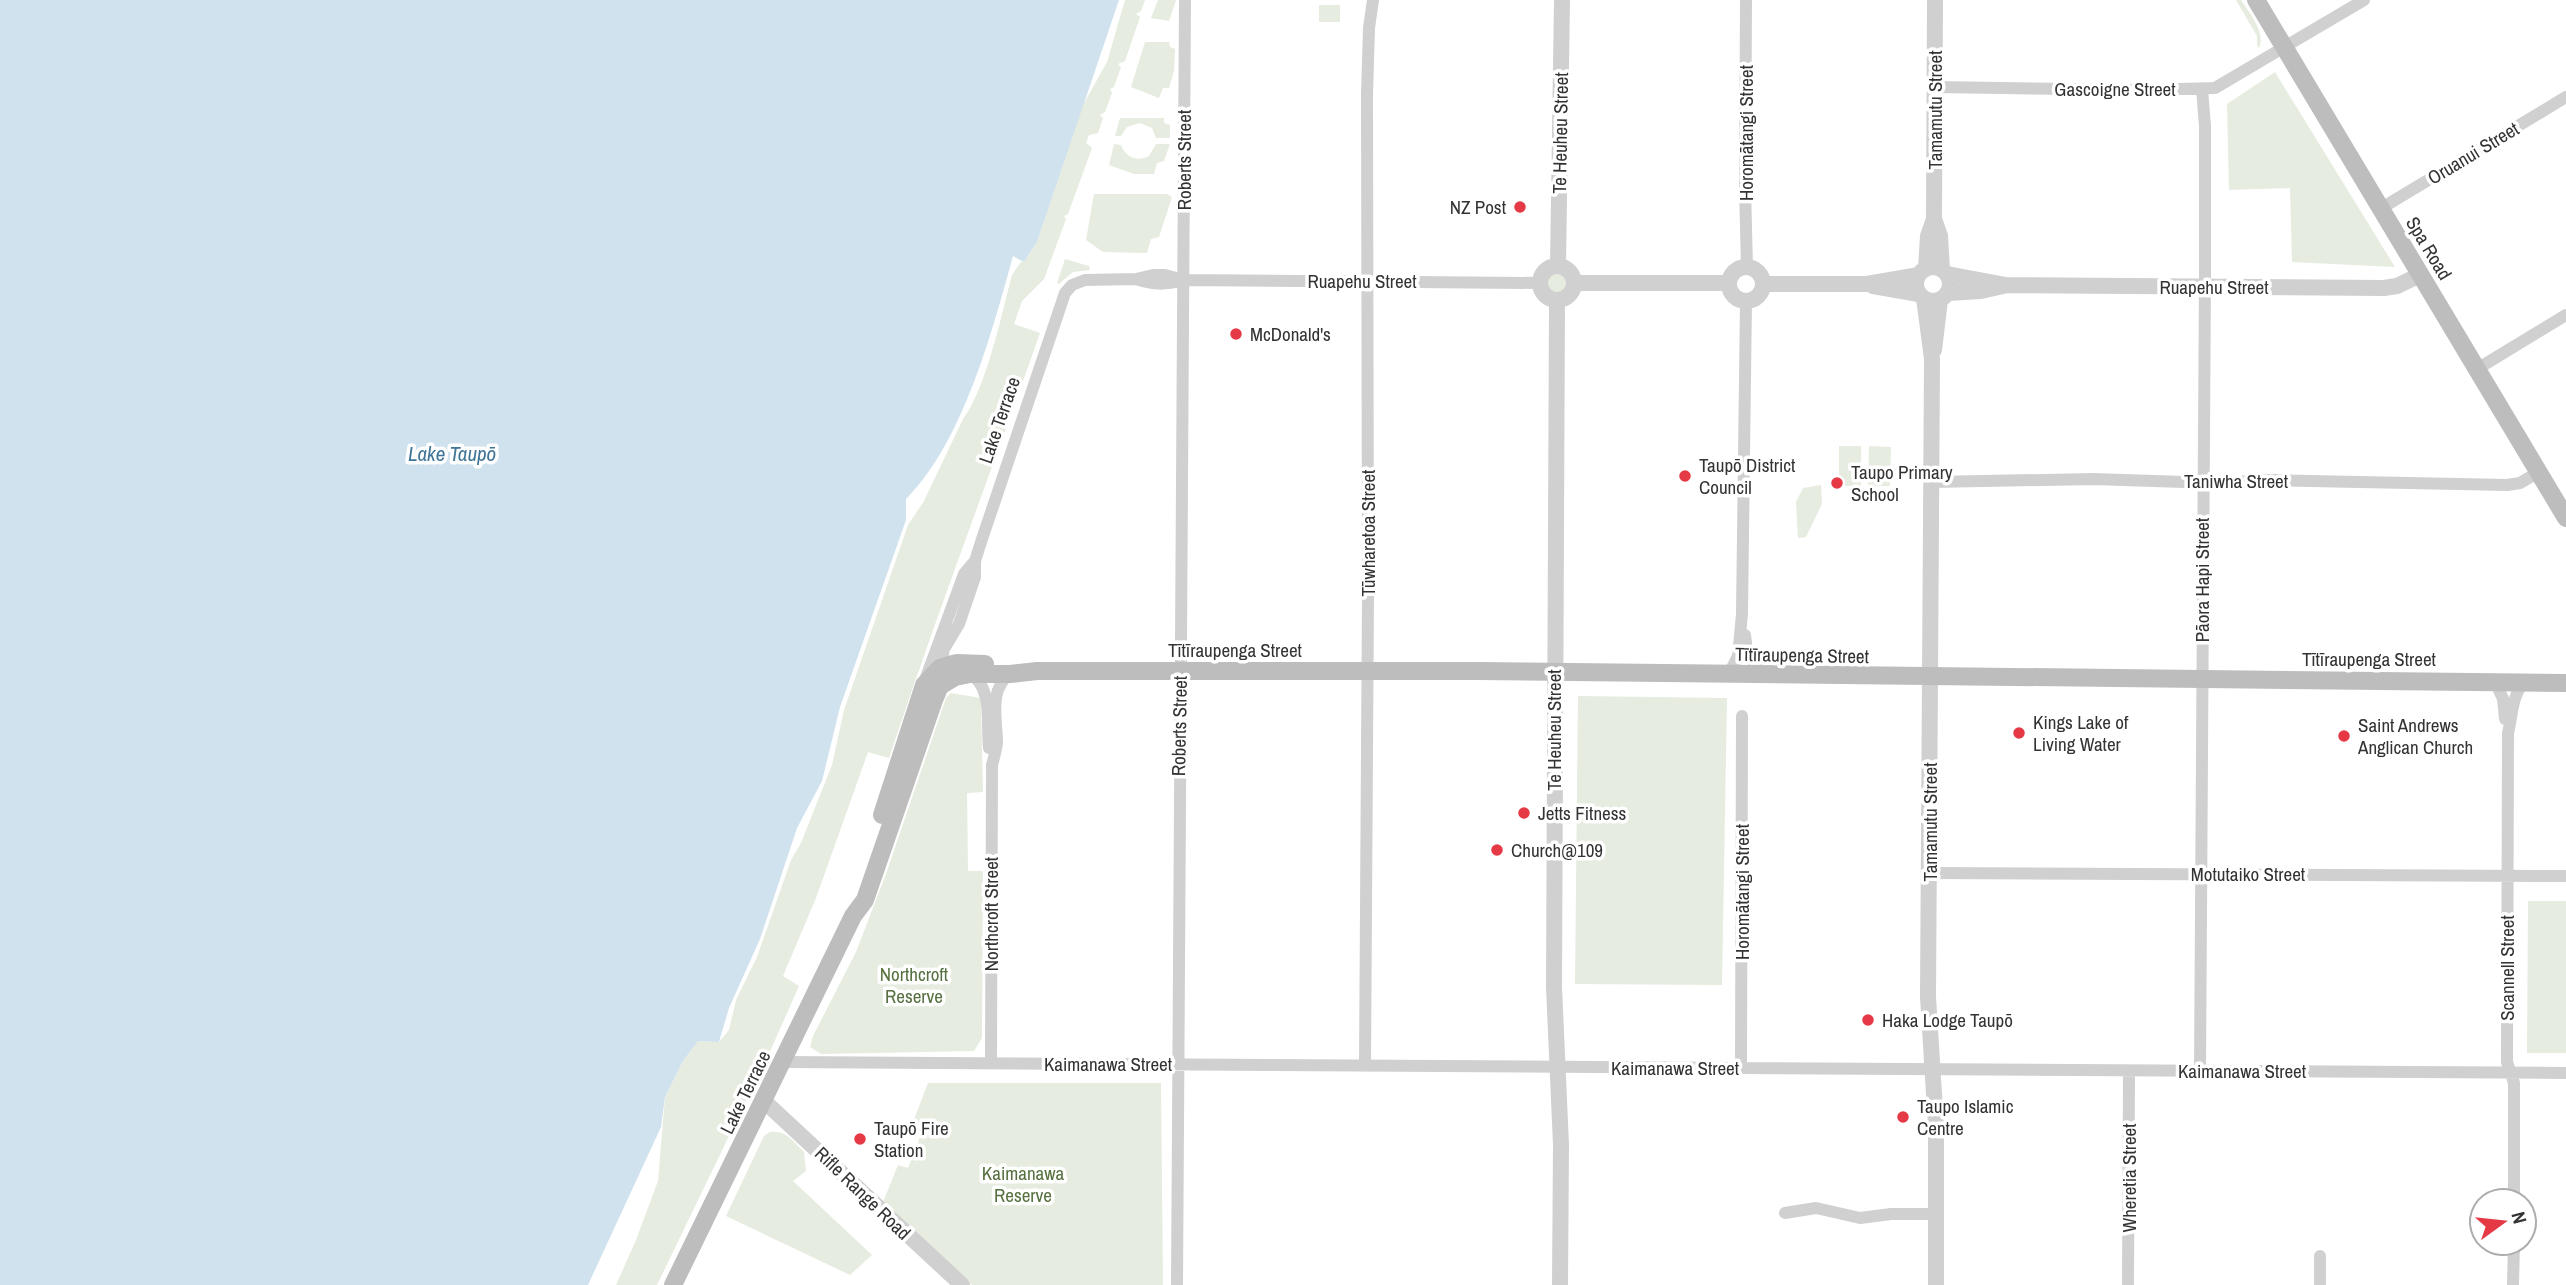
<svg xmlns="http://www.w3.org/2000/svg" width="2566" height="1285" viewBox="0 0 2566 1285" font-family="'Archivo Narrow',sans-serif">
	<style>
		.green { fill: #e6ecdf }
		.water { fill: #cfe2ee }
		.lines { fill: none; stroke-linecap: round; stroke-linejoin: round }
		.minor { stroke: #d0d0d0; stroke-width: 12 }
		.tertiary { stroke: #d0d0d0; stroke-width: 16 }
		.secondary { stroke: #bdbdbd; stroke-width: 18 }
		.poi-dot { fill: #e63946; stroke: #fff; stroke-width: 2.5 }
		.labels { text-anchor: middle; stroke-width: 7; stroke-linejoin: round; paint-order: stroke }
		.street-label { font-size: 19px; fill: #333; stroke: #fff }
		.poi-label { font-size: 19px; fill: #333; stroke: #fff; text-anchor: start }
		.park-label { font-size: 19px; fill: #56703f; stroke: #fff }
		.water-label { font-size: 21px; font-style: italic; fill: #3f7597; stroke: #fff }
	</style>
	<rect width="100%" height="100%" fill="#fff"/>
	<path class="green" d="M1125,0H1145L1141,11L1136,14L1140,17L1125,61L1118,64L1121,67L1114,87L1110,89L1112,93L1105,112L1100,115L1103,118L1098,133L1089,135L1086,143L1092,148L1068,214L1064,216L1066,219L1044,279L1022,301L1014,324L1040,333C990,475 936,616 889,758L868,752L816,898L783,976L799,986L772,1047L657,1285H616L636,1240L658,1181L665,1097L683,1061L698,1041L719,1042L729,1030L736,1000L757,957L791,860L801,843L832,765L844,710L908,525L924,501L963,419C987,386 1001,316 1012,275L1021,262H1024L1037,242L1083,105L1107,62Z
		M1158,0H1176L1169,21L1151,18Z
		M2236,0H2241C2250,14 2266,32 2259,48L2257,45V36Z
		M1319,5H1340V22H1319Z
		M1145,42H1169L1170,47L1175,49L1174,71L1169,88H1163L1159,98L1131,87Z
		M2275,72L2395,267L2292,262L2290,188L2229,190L2227,104Z
		M1120,118H1164V123L1170,125V138H1156L1152,128L1140,123L1127,127L1121,136H1115Z
		M1114,144L1121,145C1126,158 1137,162 1149,156L1156,144H1170L1164,161L1157,163L1154,174H1134L1109,165Z
		M1094,194H1167L1172,197L1159,237L1151,239L1147,253L1103,252L1086,240Z
		M1065,259L1089,266L1090,270L1073,272L1059,284L1057,283Z
		M1547 283a11 11 0 1 1 22 0a11 11 0 1 1-22 0Z
		M1839,446H1861V486H1839Z
		M1869,446L1891,447L1890,486H1868Z
		M1821,485L1822,504L1806,537L1798,538L1796,502L1803,488Z
		M951,693L981,698V704L983,792L967,793L968,871H983L982,1038L974,1051L821,1054L810,1047L813,1036L856,952L886,874L946,698Z
		M1578,696L1727,698L1722,985L1575,984Z
		M2528,901H2566V1053H2527Z
		M928,1083H1161L1163,1285H972L883,1202L898,1165L908,1168L924,1127L913,1122Z
		M770,1132C786,1130 794,1142 804,1152L806,1171L793,1181L872,1255L850,1275L726,1216L764,1136Z"/>
	<path class="water" d="M0,0H1119L1037,242L1024,262L1013,256C992,332 963,442 906,499V520L840,707L822,781L797,828L760,939L729,1008L719,1042L698,1041L683,1061L665,1097L661,1127L588,1285H0Z"/>
	<g class="lines">
		<path class="minor" d="M1746,0L1745,188L1747,267
			M1935,87L2145,90L2215,88L2364,0
			M2380,209L2566,97
			M1136,279C1154,285 1165,285 1183,280L1540,283
			M2477,369L2566,315
			M1931,482L2093,479L2215,483L2268,480L2507,485L2520,483L2539,472
			M1745,635L1747,651L1762,675
			M939,674L944,649L959,624L975,577V561L981,542L1065,293L1072,285L1085,280L1136,279L1153,275H1165L1183,280
			M970,674C994,688 986,724 989,748
			M1729,674L1738,656L1742,614L1746,300
			M925,680L964,574L975,561
			M2495,681L2503,699L2505,719
			M1929,873L2566,876
			M783,1062L2566,1073
			M991,1063L992,765C994,758 996,750 997,743C997,720 988,690 1010,674
			M1365,1066L1368,594L1367,94L1369,28L1373,0
			M1741,1068L1742,716
			M2200,1071L2205,276V126L2202,89
			M2514,1201V1083L2507,1062L2508,733C2513,713 2511,697 2525,681
			M1785,1213L1816,1208L1860,1218L1891,1214H1936
			M1177,1285L1185,0
			M2128,1285L2129,1071
			M2320,1285V1256
			M2513,1285L2514,1243"/>
		<path class="tertiary" d="M1934,219L1940,236L1942,270
			M1558,265L1562,0
			M1540 283a17 17 0 1 1 34 0a17 17 0 1 1-34 0Z
			M1729 284a17 17 0 1 1 34 0a17 17 0 1 1-34 0Z
			M1916 284a17 17 0 1 1 34 0a17 17 0 1 1-34 0Z
			M1926,269L1928,236L1934,219L1935,0
			M1947,274L2006,285L2384,288L2397,286L2420,275
			M1575,283H1728
			M1764,284H1867L1919,275
			M1873,286L1919,294
			M1948,293L1981,291L2003,286
			M1924,298L1932,359L1928,997L1936,1126V1285
			M1557,300L1554,987L1561,1145L1560,1285
			M1934,350L1940,300
			M764,1101L962,1285"/>
		<path class="secondary" d="M2256,0L2566,518
			M882,815L924,685L940,668L949,665L957,663L985,664
			M673,1285L853,916L865,900L934,700L940,686L955,677L970,674H1010L1037,671H1478L2566,683"/>
	</g>
	<g class="poi-dot">
		<circle cx="1520" cy="207" r="7"/>
		<circle cx="1236" cy="334" r="7"/>
		<circle cx="1685" cy="476" r="7"/>
		<circle cx="1837" cy="483" r="7"/>
		<circle cx="2019" cy="733" r="7"/>
		<circle cx="2344" cy="736" r="7"/>
		<circle cx="1524" cy="813" r="7"/>
		<circle cx="1497" cy="850" r="7"/>
		<circle cx="1868" cy="1020" r="7"/>
		<circle cx="1903" cy="1117" r="7"/>
		<circle cx="860" cy="1139" r="7"/>
	</g>
	<g class="labels">
		<g class="street-label">
			<text x="2115" y="96">Gascoigne Street</text>
			<text transform="translate(1935 110) rotate(-90)" y="7">Tamamutu Street</text>
			<text transform="translate(1560 133) rotate(-89)" y="7">Te Heuheu Street</text>
			<text transform="translate(1746 133) rotate(-90)" y="7">Horomātangi Street</text>
			<text transform="translate(2473 153) rotate(-31)" y="7">Oruanui Street</text>
			<text transform="translate(1184 160) rotate(-90)" y="7">Roberts Street</text>
			<text transform="translate(2429 248) rotate(59)" y="7">Spa Road</text>
			<text x="1362" y="288">Ruapehu Street</text>
			<text x="2214" y="294">Ruapehu Street</text>
			<text transform="translate(999 420) rotate(-71)" y="7">Lake Terrace</text>
			<text x="2236" y="488">Taniwha Street</text>
			<text transform="translate(1368 533) rotate(-90)" y="7">Tūwharetoa Street</text>
			<text transform="translate(2202 580) rotate(-90)" y="7">Pāora Hapi Street</text>
			<text x="1235" y="657">Tītīraupenga Street</text>
			<text transform="translate(1802 655) rotate(1)" y="7">Tītīraupenga Street</text>
			<text x="2369" y="666">Tītīraupenga Street</text>
			<text transform="translate(1179 726) rotate(-89)" y="7">Roberts Street</text>
			<text transform="translate(1554 730) rotate(-90)" y="7">Te Heuheu Street</text>
			<text transform="translate(1930 822) rotate(-90)" y="7">Tamamutu Street</text>
			<text x="2248" y="881">Motutaiko Street</text>
			<text transform="translate(1742 892) rotate(-90)" y="7">Horomātangi Street</text>
			<text transform="translate(991 914) rotate(-90)" y="7">Northcroft Street</text>
			<text transform="translate(2507 968) rotate(-90)" y="7">Scannell Street</text>
			<text x="1108" y="1071">Kaimanawa Street</text>
			<text x="1675" y="1075">Kaimanawa Street</text>
			<text x="2242" y="1078">Kaimanawa Street</text>
			<text transform="translate(745 1092) rotate(-64)" y="7">Lake Terrace</text>
			<text transform="translate(2129 1178) rotate(-90)" y="7">Wheretia Street</text>
			<text transform="translate(863 1193) rotate(44)" y="7">Rifle Range Road</text>
		</g>
		<g class="poi-label">
			<text x="1506" y="214" text-anchor="end">NZ Post</text>
			<text x="1250" y="341">McDonald's</text>
			<text x="1699" y="472">Taupō District<tspan x="1699" dy="22">Council</tspan></text>
			<text x="1851" y="479">Taupo Primary<tspan x="1851" dy="22">School</tspan></text>
			<text x="2033" y="729">Kings Lake of<tspan x="2033" dy="22">Living Water</tspan></text>
			<text x="2358" y="732">Saint Andrews<tspan x="2358" dy="22">Anglican Church</tspan></text>
			<text x="1538" y="820">Jetts Fitness</text>
			<text x="1511" y="857">Church@109</text>
			<text x="1882" y="1027">Haka Lodge Taupō</text>
			<text x="1917" y="1113">Taupo Islamic<tspan x="1917" dy="22">Centre</tspan></text>
			<text x="874" y="1135">Taupō Fire<tspan x="874" dy="22">Station</tspan></text>
		</g>
		<g class="park-label">
			<text x="914" y="981">Northcroft<tspan x="914" dy="22">Reserve</tspan></text>
			<text x="1023" y="1180">Kaimanawa<tspan x="1023" dy="22">Reserve</tspan></text>
		</g>
		<g class="water-label">
			<text x="452" y="461">Lake Taupō</text>
		</g>
	</g>
	<g transform="translate(2503 1222) rotate(75)"><circle r="33" fill="#ffffff" stroke="#adadad" stroke-width="2"/>
	<path d="M0-5L12 26L0 18L-12 26Z" fill="#e63946"/>
	<text y="-10" font-size="19" font-weight="bold" text-anchor="middle" fill="#333333">N</text>
	</g>
</svg>
